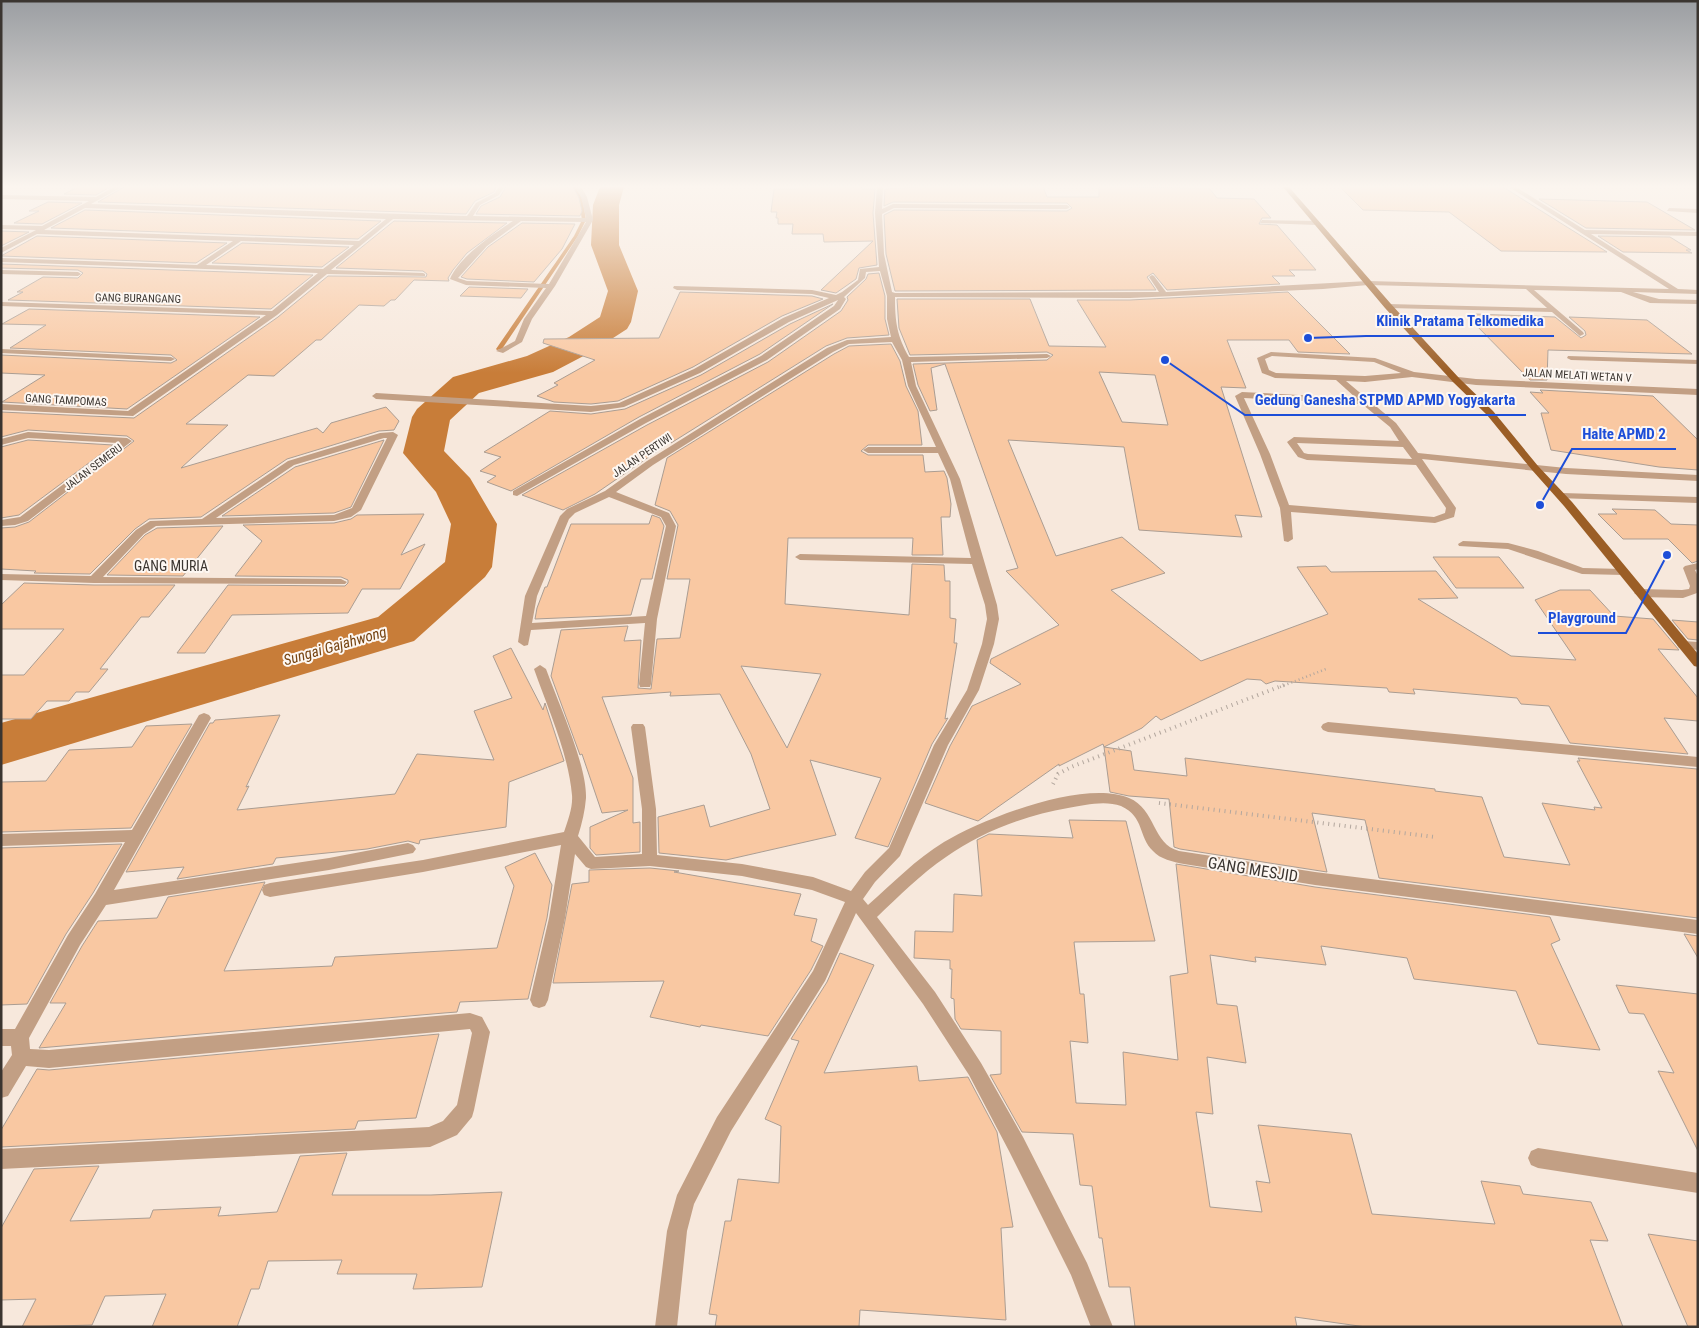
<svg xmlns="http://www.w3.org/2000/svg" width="1699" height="1328" viewBox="0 0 1699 1328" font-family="'Roboto Condensed',sans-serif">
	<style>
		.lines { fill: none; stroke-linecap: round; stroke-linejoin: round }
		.stream { fill: #c87d39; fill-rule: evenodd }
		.river { fill: #c87d39; fill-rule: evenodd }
		.building { fill: #f9c8a2; stroke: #ab9d92; fill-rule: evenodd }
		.path-far1 { stroke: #b3a79e; stroke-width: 2.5; stroke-dasharray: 1 3; stroke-linecap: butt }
		.path { stroke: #b3a79e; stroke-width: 4; stroke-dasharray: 1 4.5; stroke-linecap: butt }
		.minor { fill: #c29f84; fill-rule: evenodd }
		.major { fill: #9b5e26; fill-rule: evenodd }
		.labels { text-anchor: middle; stroke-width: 4; stroke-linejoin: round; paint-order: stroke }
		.far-street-label { font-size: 11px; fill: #3b3530; stroke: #fdf7f2 }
		.street-label { font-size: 14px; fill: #3b3530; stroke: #fdf7f2 }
		.water-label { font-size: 15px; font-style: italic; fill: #774513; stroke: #fdf7f2 }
		.near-street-label { font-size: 16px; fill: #3b3530; stroke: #fdf7f2 }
		.leader { fill: none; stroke: #1d4ed8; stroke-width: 2 }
		.callout-dot { fill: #1d4ed8; stroke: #fdf7f2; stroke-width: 2 }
		.callout-label { font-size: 15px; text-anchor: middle; font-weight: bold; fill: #1d4ed8; stroke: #fdf7f2; stroke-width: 4; stroke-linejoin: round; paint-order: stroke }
	</style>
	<rect width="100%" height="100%" fill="#f7e8dc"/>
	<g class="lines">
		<path class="stream" d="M571,187H575L582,196L586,220L578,236L502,349L497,350L496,349L574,236L582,220L578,196Z"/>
		<path class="river" d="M600,187H624L619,205V245L638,291L631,322L627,329L593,351L553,372L479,393L450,420L444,451L470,478L497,524L492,567L485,577L414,641L1,765V723L378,617L445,562L451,524L436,492L403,453L412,417L417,409L453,377L527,356L569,337L600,317L608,291L591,245L593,205Z"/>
	</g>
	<path class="building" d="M78,187H110L96,195L64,194Z
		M124,187H496L494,192L475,201L466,214L98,202Z
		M506,187H573L579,198L582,211L580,216L476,214L481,206L500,197Z
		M799,187H861L862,189H875L873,213L877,265L859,268L856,279L836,293L821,290L873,241L824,242L823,234H792L793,224H778V218H776L777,212H771L774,189H798Z
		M919,187H1043L1047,197H1099V187L1209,188L1217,198L1254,199L1271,218H1262L1259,224L1277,225L1316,270H1289L1295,276H1272L1280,284L1167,290L1153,273L1147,277L1156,290L895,291L886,254L884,215L894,210L1067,211L1072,208L1067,203L893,202L884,206L885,189Z
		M1340,187H1503L1607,252L1501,251L1449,212L1363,210Z
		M1539,199L1647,202L1695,230L1586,228Z
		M48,202L82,203L42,224L14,223L39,211H29Z
		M85,210L381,221L358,239L51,228Z
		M394,221L507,223L467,253L453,270L448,278L449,281L414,280L395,300H391L384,306L359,305L321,340H316L274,376L248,375L186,424L228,425L181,468L317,428L323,433L331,423L386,407L399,421L394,430L379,431L287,459L201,517L149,519L135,529L90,574L34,573L36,571L1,569V528L15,527L29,522L134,441L127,436L28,430L1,437V412L134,418L278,317L328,276L426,277L427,274L423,271L336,268Z
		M522,223L575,224L562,249L534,282L467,279L461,277L488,247Z
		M1,231L29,232L1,246Z
		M37,236L227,243L196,263L1,256Z
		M1598,236L1670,237L1691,250H1686L1692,253L1623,252Z
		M242,243L349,247L322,267L212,263Z
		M1,264L313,275L271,309L8,300L23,292H17L43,277L78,278L83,273L78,270L1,268Z
		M879,273L885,296V319L889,335L847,338L826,346L671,443L672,441L595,494L563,510L522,495L647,425L768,362L841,311L848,300L847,297L866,279L868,274Z
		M469,287L528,289L521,298L460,296Z
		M680,292L812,296L823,299L782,316L693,367L618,401L591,404L554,402L537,396L558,385L554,383L595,360L543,343L544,339L659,338Z
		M1288,292L1350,354L1298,352L1289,340H1227L1246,388L1221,387L1262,517L1235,515L1242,537L1139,530L1124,447L1008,440L1056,556L1122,537L1165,573L1111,590L1201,661L1328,614L1297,567L1326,566L1331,572L1436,571L1458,598L1418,599L1511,656L1576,660L1535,600L1560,590H1590L1614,616L1653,619L1679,650L1658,649L1698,698V721L1664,718L1688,754L1570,743L1549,706L1521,704L1517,698L1413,689L1415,694L1389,692L1387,688L1275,681L1266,684L1261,680L1247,679L1161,720L1156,716L1142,728L1104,747L1103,744L1059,766V764L978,821L925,803L950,746L972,706L1021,684L990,663L991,659L1059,625L1006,571L1018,568L945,364L931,368L937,410L930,411L918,385L913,364L1047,360L1053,355L1047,352L910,355L899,328L897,299H1030L1049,346L1106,347L1077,300H1130ZM1099,372L1155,375L1168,425L1122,422Z
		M833,304L760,354L639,417L511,491L487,482L496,476L480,471L501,457L484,452L550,411L591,414L625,409L701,375L790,324Z
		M29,309L260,317L127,409L2,402L45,375L1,373V355L171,363L177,360L171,355L10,348L46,325L2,324Z
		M1474,314L1555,317L1581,338L1586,335L1585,331L1569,317L1647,320L1692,354L1548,350L1547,380H1530L1470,319H1479Z
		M891,344L900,361L906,386L918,411L922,445H868L861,451L868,455H923L925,472L944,471L947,478L951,504L950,517H941L943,555H912L913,538H788L785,604L909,615L912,564L944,565L945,581H950V618L956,619L954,643H957L945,719L948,718L932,744L888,847L855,838L881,778L810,760L836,835L726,860L659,853L658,817L704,805L710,827L770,809L751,754L720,694L670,696L671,692L602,697L633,778V823L640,822V852L596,855L590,848V827L628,810L602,813L582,754L580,755L551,676L561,630L628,626L624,641L641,640L638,688L651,689L657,639L680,638L690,579H667L678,525L670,511L655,505L667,458L834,354L849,346ZM741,666L821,674L787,748Z
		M1540,390L1653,396L1698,440V470L1659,467L1551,450L1541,413H1549L1530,392L1543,393Z
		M28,440L113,445L19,515L1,518V447Z
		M384,440L351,507L334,513L222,516L295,467Z
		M1612,509L1655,510L1671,524L1698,525V561L1692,563L1668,539H1623L1598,514H1617Z
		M424,514L401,555L425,544L400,589H362L348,613L232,615L205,653H177L228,585L345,586L348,583V580L341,577L235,576L262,541L243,525L334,523L351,519L357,515Z
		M652,515L660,518L664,526L652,579H641L631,615L535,619L537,608L545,587H547L571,524H649Z
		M223,526L183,576L107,575L145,535L157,528Z
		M1433,557H1499L1524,588H1456Z
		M24,583L94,585H175L149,617H141L100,669H108L89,692H76L69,701H47L31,719H1V675H24L64,629H1V605Z
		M1672,620L1698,622V640L1688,639Z
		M511,648L543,710L545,703L564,761L509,782L506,827L420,840L419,844L408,841L367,849L276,858L273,864L177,879L184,867L126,872L210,723H213L215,720L280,715L246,787L249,786L237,810L395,794L417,754L494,760L474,711L512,698L493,656Z
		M192,724L131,828L1,832V782L46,781L69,750L132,747L146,726Z
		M1104,747L1131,751L1134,770L1187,776L1185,758L1435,789V791L1482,797L1504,857L1570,865L1542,803L1595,810L1594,807L1602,808L1577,761H1580L1578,758L1697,769L1698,918L1379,878L1365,820L1312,813L1327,872L1180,849L1174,847L1169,799L1129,796L1110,792Z
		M1069,820L1126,821L1155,941L1074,942L1080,994H1084L1088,1043L1070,1041L1076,1103L1126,1105L1123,1052L1178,1060L1170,976L1188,973L1176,864L1315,887L1550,917L1560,940L1551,944L1600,1050L1538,1044L1516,991L1414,979L1407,958L1321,946L1326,965L1255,957L1256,962L1210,955L1217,1004L1237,1006L1246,1063L1207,1057L1213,1114L1196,1112L1210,1207L1262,1212L1256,1181L1270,1183L1258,1125L1351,1134L1372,1214L1495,1224L1481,1181L1520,1186L1523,1194L1591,1202L1608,1241L1590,1240L1623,1327H1366L1295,1317L1297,1327H1135L1130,1287H1109L1102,1238H1099L1092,1186L1080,1185L1073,1134L1022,1132L990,1075L1001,1074V1031L961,1029L955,1019L954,999L951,998L952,969H950V960L914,958L915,931L953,932L954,894L982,896L977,840L989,834L1073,838Z
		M122,844L93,893L66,934L27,1004L1,1005V848Z
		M535,853L552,885L547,918L528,999L460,1002L457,1012L444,1013L39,1048L66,1003H50L82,946L98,921L157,918L168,897L265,882L224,971L332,966L335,957L497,948L514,886L505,867Z
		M650,868L679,871L674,872L801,894L794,915L817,919L811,941L823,946L811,970L768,1036L701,1025L700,1027L650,1017L664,981L553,983L572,884L589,882V870Z
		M1684,934L1698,936V958Z
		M840,953L874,965L824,1073L917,1066L919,1081L968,1077L997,1132L1013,1227L1001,1228L1006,1320L860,1310L859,1327H715L717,1315L709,1314L725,1221H731L738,1179L779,1183L781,1126L765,1119L799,1041L791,1039L827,982Z
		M1616,985L1698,994V1151L1658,1071L1674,1073L1644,1014L1629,1013Z
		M439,1034L416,1118L358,1121L355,1129L1,1147V1130L37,1069L49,1070Z
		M347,1153L332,1195H431L502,1192L482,1287L413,1289L417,1274H337L342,1260L268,1261L259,1289H251L237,1327H152L166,1294L105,1296L92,1325L22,1327L36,1299L1,1300V1228L34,1169L99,1166L70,1221L150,1218L153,1210L221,1207L218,1216L277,1212L300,1156Z
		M1648,1234L1698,1241V1327H1688Z"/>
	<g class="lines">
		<path class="path-far1" d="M1280,687L1326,669"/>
		<path class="path" d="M1053,784L1058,774L1071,767L1284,685
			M1159,803L1435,837"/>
		<path class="minor" d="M114,187H122L91,204L467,216L476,203L495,193L498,187H504L499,195L480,205L473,216L586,218L581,197L575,187H581L587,197L593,220L555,286L532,319L522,342L503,353L496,351L515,341L524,319L546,288L466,285L450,279C459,257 493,234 513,221L393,219L331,270L423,273L425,274V276L327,274L277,315L133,416L1,410V404L128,411L266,315L1,306V302L272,311L318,273L1,262V258L197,265L233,241L37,234L1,253V248L36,230L1,229V225L42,226L89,201L1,199V195L96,197ZM85,208L386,219L359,241L44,230ZM521,221L586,222L549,284L467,281L458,278L487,246ZM241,241L354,245L323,269L206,265Z
			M877,187H883L882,209L893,204L1067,205L1070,207L1067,209L894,208L882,214L884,254L892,292L895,293L1159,292L1149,277L1152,275L1154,276L1166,292L1368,281L1669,289L1509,187H1516L1585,230L1698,232V236L1591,234L1678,289L1698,290V294L1633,292L1659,299L1698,300V304L1650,303L1621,292L1534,290L1583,332L1584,334L1580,336L1552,312L1388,308L1384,306L1388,304L1547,308L1526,289L1368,285L1323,289L1130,298L895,297C895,322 897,336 909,357L1047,354L1051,356L1047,358L911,362L916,386L960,479L997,605L999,619L994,644L979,690L948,745L900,856L875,882L863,899L868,905C893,883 916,859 944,842C984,818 1085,779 1129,798C1156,809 1152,844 1179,851L1315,872L1698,920V934L1315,885L1184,864C1173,862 1160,859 1153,851C1138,837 1145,817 1121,806C1105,800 1084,805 1068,808C1026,815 981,832 946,857C921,874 899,896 877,917L935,992L981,1063L1023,1137L1087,1263L1113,1327H1091L1071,1275L1009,1151L969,1075L923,1004L856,913L825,981L731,1131L694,1204L687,1231L677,1327H655L667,1231L677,1195L717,1117L813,971L845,902L812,890L742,876L650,866L591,869L586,867L575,854L565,918L548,1000L545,1006L539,1008L533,1006L530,1000L549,918L561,845L423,872L270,897L264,895L262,890L264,885L270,883L423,860L564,832C568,820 573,807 572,795C568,752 548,709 534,669L540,665L546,669C558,702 587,765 586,798C585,811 582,823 578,836L595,857L642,854V809L631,727L633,724H643L645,727L656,809L657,855L742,864L813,877L851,891L865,872L889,848L934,745L967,690L982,644L987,619L985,605L972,564L800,560L795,557L800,554L971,558L950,479L938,453H868L863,450L868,447H936L908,386L902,360L892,342L849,344L833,352L653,465L616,492L669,513L676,526L657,619L651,684L650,687H640L639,684L645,623L531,630L528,645L524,646L518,642L525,596L560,516L567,509L605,491L647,461L827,348L847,340L891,337L887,319V296L880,271L866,272L865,278L844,297L846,299L840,309L767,360L646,423L517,496L513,495V491L640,419L761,356L834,306L838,300L789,322L700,373L624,407L591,412L376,399L372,396L376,393L591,406L619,403L694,369L783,318L829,298L812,294L677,290L673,288L674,286L812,290L836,295L842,292L858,280L860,269L879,267L875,213ZM609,497L661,517L666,526L646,616L532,623L537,596L569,519L575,513Z
			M1669,208L1698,209V213L1667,211Z
			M1262,220L1317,221L1320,223L1317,225L1260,223Z
			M1,270L78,272L81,274L78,276L1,274Z
			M1,349L171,357L175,359L171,361L1,353Z
			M1271,352L1375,358L1414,372L1476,379L1698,389V395L1476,385L1412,377L1365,382L1346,381L1396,423L1418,453L1566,468L1698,475V481L1566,474L1422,459L1456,508L1454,517L1435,523L1291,512L1293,539L1288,542L1284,541L1280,508L1260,454L1235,396L1242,392L1356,398L1336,380L1275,378L1262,373L1257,358ZM1272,356L1374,362L1401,373L1365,376L1276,373L1269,370L1265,359ZM1244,398L1362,404L1390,427L1399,441L1294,437L1287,442L1298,457L1307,460L1416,465L1446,508L1445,513L1434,517L1289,505L1270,454ZM1297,443L1403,447L1412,459L1308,454L1304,453Z
			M1568,356L1698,360V364L1571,360L1567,358Z
			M28,432L127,438L132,441L28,521L15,525L1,526V520L20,517L118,443L28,438L1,445V439Z
			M393,432L398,435L361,510L351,517L334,521L156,526L144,534L103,577L341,579L347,582L345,584L94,583L1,580V574L91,576L136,530L150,521L202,519L288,461L380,433ZM384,438H387L352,508L334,515L216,518L294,465Z
			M1562,493L1698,497V503L1558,498V494Z
			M1463,541L1508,543L1538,551L1583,568L1623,569L1629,572L1623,575L1582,574L1508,549L1459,546L1458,544Z
			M1698,563V569L1695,570L1698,576L1697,593L1683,598L1640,597L1634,593L1640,589L1682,590L1689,589L1690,586L1683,568L1685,566Z
			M1683,641L1698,642V650L1679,648L1677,645L1679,642Z
			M204,713L209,715L211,718L114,890L329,858L408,843L413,845L416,849L413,853L329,870L106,905L80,945L29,1038L30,1049L49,1050L470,1013L482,1017L490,1032L474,1110L472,1117L457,1135L430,1147L1,1169V1149L429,1127L443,1121L457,1105L472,1033L470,1029L49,1068L26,1066L8,1096L1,1098V1072L12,1055L11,1046H1V1029H15L68,935L95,894L125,842L1,846V834L132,830L199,715Z
			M1328,722L1698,757V767L1328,732L1323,730L1321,727L1323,724Z
			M1538,1148L1698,1173V1193L1538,1168L1531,1165L1528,1158L1531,1151Z"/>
		<path class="major" d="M1283,187H1289L1391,304L1459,378L1493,411L1538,466L1572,502L1698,654V667L1694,666L1564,506L1532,470L1487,415L1453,382L1385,308Z"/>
	</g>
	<linearGradient id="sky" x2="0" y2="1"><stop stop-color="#9b9ea2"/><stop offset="0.5" stop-color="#fbf5ef"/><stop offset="1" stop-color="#fbf5ef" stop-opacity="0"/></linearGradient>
	<rect width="1699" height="373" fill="url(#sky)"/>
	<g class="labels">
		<g class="far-street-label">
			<text transform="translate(138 298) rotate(1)" y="4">GANG BURANGANG</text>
			<text transform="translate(1577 375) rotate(3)" y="4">JALAN MELATI WETAN V</text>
			<text transform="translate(66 400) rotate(3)" y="4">GANG TAMPOMAS</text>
			<text transform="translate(642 455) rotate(-34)" y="4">JALAN PERTIWI</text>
			<text transform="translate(93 467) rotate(-37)" y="4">JALAN SEMERU</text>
		</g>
		<g class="street-label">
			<text x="171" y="571">GANG MURIA</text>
		</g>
		<g class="water-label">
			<text transform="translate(335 646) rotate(-16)" y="5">Sungai Gajahwong</text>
		</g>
		<g class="near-street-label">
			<text transform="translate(1253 869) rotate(9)" y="6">GANG MESJID</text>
		</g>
	</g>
	<path class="leader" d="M1308 338L1366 336H1554M1165 360L1245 415H1526M1540 505L1572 449H1676M1667 555L1626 633H1538"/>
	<g class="callout-dot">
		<circle cx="1308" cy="338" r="5"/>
		<circle cx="1165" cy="360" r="5"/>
		<circle cx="1540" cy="505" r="5"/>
		<circle cx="1667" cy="555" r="5"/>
	</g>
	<g class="callout-label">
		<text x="1460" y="326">Klinik Pratama Telkomedika</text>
		<text x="1385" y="405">Gedung Ganesha STPMD APMD Yogyakarta</text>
		<text x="1624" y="439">Halte APMD 2</text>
		<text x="1582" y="623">Playground</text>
	</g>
	<rect width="1699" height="1328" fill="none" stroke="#3b3530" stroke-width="5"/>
</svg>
